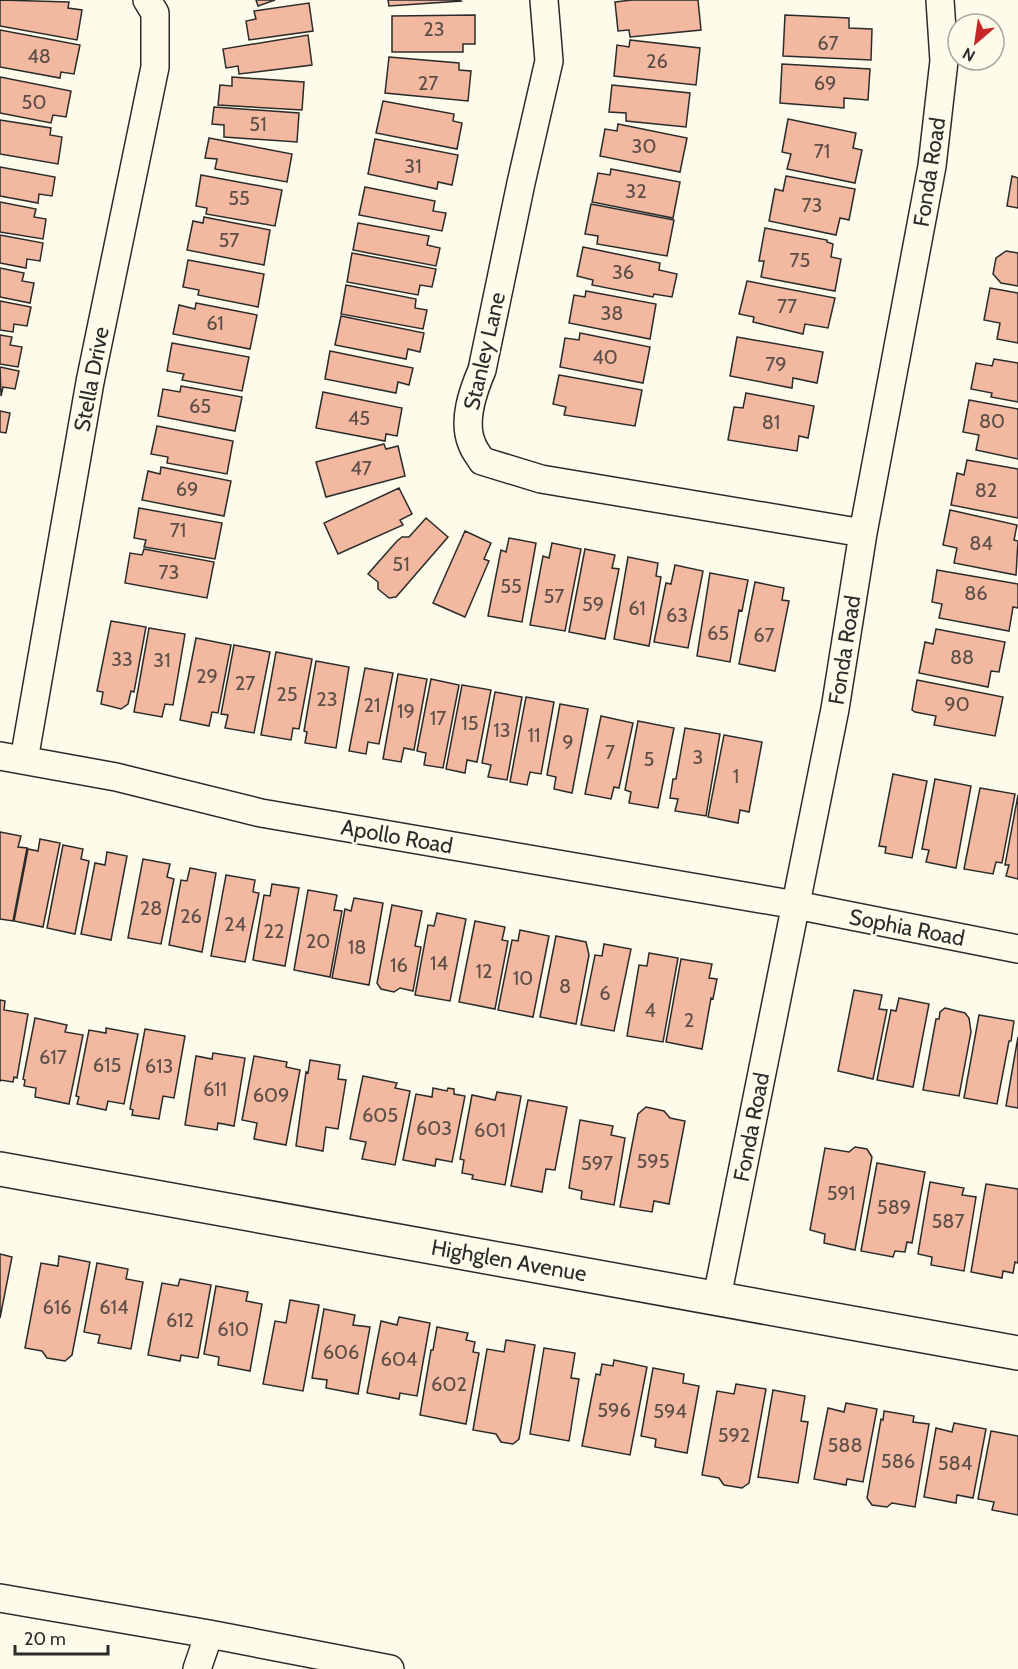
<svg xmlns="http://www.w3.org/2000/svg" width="1018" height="1669" viewBox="0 0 1018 1669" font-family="Cabin,sans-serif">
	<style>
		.building { fill: #f2b8a0; stroke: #2b2b2b; stroke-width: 1.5 }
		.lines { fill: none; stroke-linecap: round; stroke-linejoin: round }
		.minor-casing { stroke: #2b2b2b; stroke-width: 30 }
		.tertiary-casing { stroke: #2b2b2b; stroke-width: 36 }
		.minor { stroke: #fdfbea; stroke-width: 27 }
		.tertiary { stroke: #fdfbea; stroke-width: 33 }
		.labels { text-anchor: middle; stroke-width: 4.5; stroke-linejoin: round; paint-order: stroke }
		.number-label { font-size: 20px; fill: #5d4e48 }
		.street-label { font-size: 22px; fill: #2b2b2b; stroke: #fdfbea }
	</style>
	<rect width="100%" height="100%" fill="#fdfbea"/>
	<path class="building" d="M0,0L69,2L68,8L82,10L77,40L0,26Z
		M256,0H275L258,6Z
		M388,0H460L461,1L389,6Z
		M632,0H698L701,30L630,37L629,30L618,31L615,2Z
		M309,3L313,31L249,40L246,21L256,19L254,11Z
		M475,15V44H463V52H392V16Z
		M785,15L849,18V28L872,29L871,60L783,56Z
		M0,30L80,45L74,74L61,72L60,78L0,67Z
		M308,35L312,65L239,74L238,66L226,68L223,49Z
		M630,40L700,48L696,85L614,76L617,45L629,47Z
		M389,57L459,63V70L471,71L468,101L385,93Z
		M782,64L870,69L868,100L844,98V108L780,103Z
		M0,77L71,91L66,117L53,115L51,123L0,113Z
		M232,77L304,82L302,110L218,105L220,85L232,86Z
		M612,85L690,93L686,127L626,121V113L609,112Z
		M383,101L454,114L453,121L462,123L457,149L376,133Z
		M214,107L299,113L297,142L224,137V125L212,124Z
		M788,119L856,133L853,148L862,150L855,183L787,169L791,154L782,152Z
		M0,120L51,128L50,135L62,137L58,164L0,154Z
		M618,124L687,138L680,172L600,156L605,129L617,131Z
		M209,138L292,154L287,182L215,169L217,159L205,158Z
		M375,139L458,155L452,185L438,182L437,189L368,174Z
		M0,167L55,177L52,196L39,194L38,203L0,196Z
		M611,169L680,182L673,218L592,202L598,173L610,175Z
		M201,175L282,190L275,226L206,214L207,208L196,206Z
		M786,176L855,189L849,220L840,218L836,235L769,221L775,189L783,191Z
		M1012,176L1018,178V208L1007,206Z
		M365,187L435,201L433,211L446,213L442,231L359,215Z
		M0,202L36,209L34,217L46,219L43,239L0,232Z
		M591,204L674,220L667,256L597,244L598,236L585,234Z
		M204,217L270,230L264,265L187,250L193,221L203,223Z
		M358,223L429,236L427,245L440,248L436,266L353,250Z
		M765,228L827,240V242L833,244L831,257L841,259L835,291L761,277L764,261H759Z
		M0,235L43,243L40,261L27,259L26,268L0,263Z
		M583,247L660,263L659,270L677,274L672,297L654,294L653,297L592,285L593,280L577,276Z
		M1006,251L1018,253V286L1001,283L993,274L996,258Z
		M352,253L436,269L432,287L420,285L418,295L347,282Z
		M188,260L264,274L258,307L198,295L199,290L183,287Z
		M0,268L24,273L22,281L34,283L30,303L0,297Z
		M747,281L835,298L828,328L805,324L803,334L753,322L754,317L739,314Z
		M346,285L416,299L415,308L427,310L423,329L341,314Z
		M990,288L1018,293V343L997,339L1000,323L984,320Z
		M586,291L656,304L650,339L569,323L574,295L585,297Z
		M0,301L31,307L27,326L14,324L13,332L0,330Z
		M196,303L257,315L250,349L173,334L179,305L195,309Z
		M341,316L424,333L420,352L408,349L406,359L335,345Z
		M580,333L650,347L643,383L560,367L565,338L579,340Z
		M0,335L12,337L10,345L22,347L18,367L0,364Z
		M737,337L823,352L817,383L793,378L792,388L730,376Z
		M172,343L249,357L242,391L182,380L184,374L167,371Z
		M330,351L413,368L409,385L398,382L396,393L325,379Z
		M994,359L1018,363V402L991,397L992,393L971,389L976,363L992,366Z
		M0,367L19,371L15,389L3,387L1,396Z
		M559,375L642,390L635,426L564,415L566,407L553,404Z
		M181,386L242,397L235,431L158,416L163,389L180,392Z
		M323,392L402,408L397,436L386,434L385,441L316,428Z
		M746,393L814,406L808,438L799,436L797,451L728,440L734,407L743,408Z
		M969,400L1018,409V459L976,450L979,435L963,432Z
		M0,411L10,413L6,433L0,432Z
		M157,426L233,441L227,474L167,463L168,457L151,454Z
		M384,444L386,449L398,446L405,476L326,497L316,462Z
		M967,460L1018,469V518L951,505L957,473L964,475Z
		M161,467L231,481L224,516L142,500L148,471L160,474Z
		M399,488L412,514L400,520L403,525L338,554L324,523Z
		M139,508L222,523L215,559L144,547L146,540L134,538Z
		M950,510L1017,525L1014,540L1018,541L1016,575L954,563L957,548L943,545Z
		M426,518L448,537L396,597L389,598L378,589V582L368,574L397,541L402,537H409Z
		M465,531L491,543L484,559L489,561L465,617L433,603Z
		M509,538L536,543L522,622L488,616L501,550L506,552Z
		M552,543L581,549L565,631L530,625L543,556L549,558Z
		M144,549L214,562L207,598L125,583L130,553L142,555Z
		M585,549L615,555L612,568L619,569L605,639L569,632Z
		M628,557L658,563L656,576L661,577L649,646L614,639Z
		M675,565L703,571L688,648L654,642L666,583L671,584Z
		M937,570L1018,584V608L1013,607L1009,631L939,618L942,604L932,602Z
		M710,573L748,580L742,611L739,610L730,662L697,656Z
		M755,582L784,588L782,600L789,601L775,671L739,664Z
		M111,621L146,627L134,692L131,691L128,704L121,709L101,704L103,692L97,691Z
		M149,628L185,634L173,705L165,704L162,717L134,712Z
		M936,629L1005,642L999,672L991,671L988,687L919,673L925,642L933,644Z
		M196,638L231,645L218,713L212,712L209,726L180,720Z
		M234,645L270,652L254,733L225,728L228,715L221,714Z
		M276,652L312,659L299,729L293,728L291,740L261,735Z
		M316,661L349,667L336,748L305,743L307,732L304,731Z
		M365,668L393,673L379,744L368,742L366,754L349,751Z
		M398,674L427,679L414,750L404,748L401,762L383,759Z
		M431,679L459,685L443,768L424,765L426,753L417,751Z
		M917,680L1003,697L995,736L934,725L936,716L915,712L912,710Z
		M462,685L491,690L477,762L467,760L465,773L446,769Z
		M495,692L522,697L507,780L488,777L491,765L482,763Z
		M526,697L554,702L541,774L530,772L527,785L510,782Z
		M560,704L588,709L572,793L554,789L556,777L547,775Z
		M601,716L633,723L619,788L614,787L611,799L585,794Z
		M638,721L674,728L658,808L629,803L631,792L625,790Z
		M685,728L720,734L706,816L675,811L678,799L670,798L673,779H676Z
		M724,735L762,742L749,812L740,810L738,823L708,817Z
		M893,774L927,781L912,858L885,853L886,847L879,846Z
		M935,779L971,786L956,868L926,862L929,850L922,849Z
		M980,788L1015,794L1002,863L996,862L993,874L964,869Z
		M1018,795V879L1006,876L1009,865H1005Z
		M0,832L21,836L18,847L27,848L13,921L0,919Z
		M40,839L60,843L43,927L14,921L28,849L38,851Z
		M63,845L83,849L81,859L89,861L75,934L47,928Z
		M107,852L127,856L111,940L81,934L95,863L105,865Z
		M143,859L170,864L167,877L174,879L161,944L128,938Z
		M190,868L216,873L202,952L169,945L181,880L187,881Z
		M226,875L255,880L253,892L259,893L245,962L211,956Z
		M272,884L299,888L285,966L253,960L264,895L270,896Z
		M308,890L337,895L334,910L342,911L330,977L294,970Z
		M354,898L383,903L369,985L332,978L345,909L351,911Z
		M392,905L422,911L415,946L421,947L413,991L400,988L394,992L381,989L377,983Z
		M437,913L466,919L450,1001L415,995L428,925L434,926Z
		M475,921L505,927L502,940L508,941L495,1009L459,1002Z
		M520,930L549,936L533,1017L498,1010L512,940L518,941Z
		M556,936L586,942L589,955L576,1024L540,1017Z
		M604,944L631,949L614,1031L581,1025L595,955L602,956Z
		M649,953L678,958L663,1042L627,1036L639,965L647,966Z
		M681,959L712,964L709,978L717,979L713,999L711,998L702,1049L666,1042Z
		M854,990L882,995L879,1009L887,1010L873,1079L838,1071Z
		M899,998L929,1004L913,1087L877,1080L891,1010L896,1011Z
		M0,1000L5,1001L4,1010L28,1014L17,1078L14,1077L13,1082L0,1080V1082Z
		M945,1008L965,1013L969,1018L971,1032L959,1096L923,1090L936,1019H939L940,1012Z
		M979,1015L1014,1021L1011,1041H1009L997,1104L964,1098Z
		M35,1018L67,1025L65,1032L83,1035L69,1104L35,1097L36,1088L24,1086L25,1080L23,1079Z
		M106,1028L138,1034L124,1104L108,1101L106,1110L77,1104L79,1097L76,1096L89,1030L106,1033Z
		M145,1029L185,1036L174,1098L163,1096L159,1119L132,1115L133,1110L130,1109Z
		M1018,1037V1108L1006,1106Z
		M213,1053L245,1058L234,1126L218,1123L217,1130L185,1125L196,1056L212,1059Z
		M254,1056L287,1062L286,1067L300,1070L286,1145L254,1139L257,1123L242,1120Z
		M310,1060L340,1065L338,1079L346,1080L338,1129L326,1127L323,1151L296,1146L306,1072L308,1073Z
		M363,1076L397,1083L395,1088L410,1091L395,1165L362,1159L366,1142L350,1139Z
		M433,1088L447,1091L448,1088L454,1089V1094L465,1096L452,1162L436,1159L435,1166L403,1160L416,1094L432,1097Z
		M497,1092L521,1096L505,1185L472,1179L473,1175L462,1173L464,1160L460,1159L472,1095L495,1100Z
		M528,1100L567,1107L555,1170L546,1169L542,1192L511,1186Z
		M646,1107L664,1111L670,1118L685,1121L669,1204L654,1201L652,1212L620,1207L638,1114Z
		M580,1120L613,1126L611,1135L625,1138L614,1205L581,1199L582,1191L569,1188Z
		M855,1147L867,1149L872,1157L855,1250L824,1243L825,1234L810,1230L825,1148L849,1152Z
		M877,1163L925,1172L912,1243L907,1242L905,1252L895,1251L893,1257L861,1251Z
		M930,1182L964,1188L962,1195L976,1197L964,1271L931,1265L932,1257L918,1254Z
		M986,1184L1018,1189V1263L1015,1262L1013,1273L1003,1271L1002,1278L971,1272Z
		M0,1254L12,1257L0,1318Z
		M59,1256L90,1262L72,1355L65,1361L47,1358L42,1351L25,1348L41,1263L58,1266Z
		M97,1263L128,1269L126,1279L143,1282L131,1349L98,1343L100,1335L84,1332Z
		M180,1279L211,1285L198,1358L181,1355L180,1361L148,1355L162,1283L178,1286Z
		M216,1286L248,1292L246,1301L262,1304L250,1371L218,1365L219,1357L204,1354Z
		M290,1300L319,1305L303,1391L263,1384L275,1321L286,1323Z
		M324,1309L355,1315L353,1325L370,1327L358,1394L326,1388L327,1380L312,1378Z
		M399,1317L430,1323L417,1396L400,1393L399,1399L367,1393L381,1321L397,1325Z
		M437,1327L468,1333L466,1340L475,1342L473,1352L479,1353L466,1424L420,1415L431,1350H433Z
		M506,1340L535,1345L519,1439L513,1444L501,1442L496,1434L473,1430L487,1349L504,1352Z
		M544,1348L575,1353L571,1378L579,1379L569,1441L530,1434Z
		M614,1360L647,1367L630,1455L582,1446L596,1374L600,1375L602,1364L613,1366Z
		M653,1368L684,1374L683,1383L699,1386L687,1453L655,1447L656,1439L641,1436Z
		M736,1384L766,1389L749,1483L742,1488L724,1485L719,1478L702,1475L717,1391L734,1394Z
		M773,1390L805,1396L801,1421L808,1422L798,1483L758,1477Z
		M846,1403L877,1409L863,1482L847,1479L846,1485L814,1479L828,1408L844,1412Z
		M884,1411L914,1416L913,1422L929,1424L915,1507L892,1503L887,1507L872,1505L867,1498L881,1419L883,1420Z
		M954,1423L986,1429L973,1498L957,1495L956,1503L924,1497L936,1428L952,1432Z
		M991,1431L1018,1436V1515L992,1510L994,1502L978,1499Z"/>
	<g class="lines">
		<defs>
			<path id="minor" d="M544,0L549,61L521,183L482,370C473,391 462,421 472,444C474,450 479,456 482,461L541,479L863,533
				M0,756L116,777L261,813L796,905L1018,949
				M24,760L90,382L155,67V13L147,0
				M717,1297L835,709L863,533L932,166L944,61L940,0
				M0,1598L209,1634L390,1669
				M197,1669L209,1634"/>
			<path id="tertiary" d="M0,1169L1018,1353"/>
		</defs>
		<use href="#minor" class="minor-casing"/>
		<use href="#tertiary" class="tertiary-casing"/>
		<use href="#minor" class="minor"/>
		<use href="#tertiary" class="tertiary"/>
	</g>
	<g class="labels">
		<g class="number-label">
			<text x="434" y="36">23</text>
			<text x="828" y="50">67</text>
			<text x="39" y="63">48</text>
			<text x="657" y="68">26</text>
			<text x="428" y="90">27</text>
			<text x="825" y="90">69</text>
			<text x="34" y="109">50</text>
			<text x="258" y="131">51</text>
			<text x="644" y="153">30</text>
			<text x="822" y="158">71</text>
			<text x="413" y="173">31</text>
			<text x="636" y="198">32</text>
			<text x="239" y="205">55</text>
			<text x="812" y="212">73</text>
			<text x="229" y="247">57</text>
			<text x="800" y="267">75</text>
			<text x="623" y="279">36</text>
			<text x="787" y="313">77</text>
			<text x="612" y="320">38</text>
			<text x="215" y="330">61</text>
			<text x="605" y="364">40</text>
			<text x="776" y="371">79</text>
			<text x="200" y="413">65</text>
			<text x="359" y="425">45</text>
			<text x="992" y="428">80</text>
			<text x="771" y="429">81</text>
			<text x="361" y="475">47</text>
			<text x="187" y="496">69</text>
			<text x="986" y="497">82</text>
			<text x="178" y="537">71</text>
			<text x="981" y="550">84</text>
			<text x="401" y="571">51</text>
			<text x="169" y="579">73</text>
			<text x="511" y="593">55</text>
			<text x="976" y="600">86</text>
			<text x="554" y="603">57</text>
			<text x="593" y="611">59</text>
			<text x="637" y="615">61</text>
			<text x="677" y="622">63</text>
			<text x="718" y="640">65</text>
			<text x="764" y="642">67</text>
			<text x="962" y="664">88</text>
			<text x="122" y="666">33</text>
			<text x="162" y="667">31</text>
			<text x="207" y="683">29</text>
			<text x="245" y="690">27</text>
			<text x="287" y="701">25</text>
			<text x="327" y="706">23</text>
			<text x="957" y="711">90</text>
			<text x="372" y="712">21</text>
			<text x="406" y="718">19</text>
			<text x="438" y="725">17</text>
			<text x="470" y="730">15</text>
			<text x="502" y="737">13</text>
			<text x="534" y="742">11</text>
			<text x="568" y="749">9</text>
			<text x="610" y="759">7</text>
			<text x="698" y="764">3</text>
			<text x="649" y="766">5</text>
			<text x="736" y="783">1</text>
			<text x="151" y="915">28</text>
			<text x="191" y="923">26</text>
			<text x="235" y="931">24</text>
			<text x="274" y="938">22</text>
			<text x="318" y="948">20</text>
			<text x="357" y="954">18</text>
			<text x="439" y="970">14</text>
			<text x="399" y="972">16</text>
			<text x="484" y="978">12</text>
			<text x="523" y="985">10</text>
			<text x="565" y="993">8</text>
			<text x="605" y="1000">6</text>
			<text x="650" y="1017">4</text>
			<text x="689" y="1027">2</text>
			<text x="53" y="1064">617</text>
			<text x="107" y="1072">615</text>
			<text x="159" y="1073">613</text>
			<text x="215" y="1096">611</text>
			<text x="271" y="1102">609</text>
			<text x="380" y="1122">605</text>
			<text x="434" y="1135">603</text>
			<text x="490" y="1137">601</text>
			<text x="653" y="1168">595</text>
			<text x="597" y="1170">597</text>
			<text x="841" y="1200">591</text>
			<text x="894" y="1214">589</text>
			<text x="948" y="1228">587</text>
			<text x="57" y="1314">616</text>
			<text x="114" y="1314">614</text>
			<text x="180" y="1327">612</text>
			<text x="233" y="1336">610</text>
			<text x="341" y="1359">606</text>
			<text x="399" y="1366">604</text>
			<text x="449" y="1391">602</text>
			<text x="614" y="1417">596</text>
			<text x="670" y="1418">594</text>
			<text x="734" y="1442">592</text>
			<text x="845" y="1452">588</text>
			<text x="898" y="1468">586</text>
			<text x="955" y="1470">584</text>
		</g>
		<g class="street-label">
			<text transform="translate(929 172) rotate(-81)" y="8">Fonda Road</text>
			<text transform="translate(484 351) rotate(-77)" y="8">Stanley Lane</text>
			<text transform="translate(91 379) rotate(-79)" y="8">Stella Drive</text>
			<text transform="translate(844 650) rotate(-81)" y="8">Fonda Road</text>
			<text transform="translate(397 836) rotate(10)" y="8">Apollo Road</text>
			<text transform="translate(907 927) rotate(11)" y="8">Sophia Road</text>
			<text transform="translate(751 1127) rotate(-79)" y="8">Fonda Road</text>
			<text transform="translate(509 1260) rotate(10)" y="8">Highglen Avenue</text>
		</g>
	</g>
	<g transform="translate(976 42) rotate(209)"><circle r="28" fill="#fdfbea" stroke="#a9a89e" stroke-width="1.5"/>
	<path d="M0-4.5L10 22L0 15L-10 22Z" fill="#c62828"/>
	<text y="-9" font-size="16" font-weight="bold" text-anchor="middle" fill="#2b2b2b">N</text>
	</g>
	<path d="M15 1645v9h93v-9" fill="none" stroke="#2b2b2b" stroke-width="3"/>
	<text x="24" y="1645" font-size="18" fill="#2b2b2b" stroke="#fdfbea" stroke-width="4.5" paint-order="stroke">20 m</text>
</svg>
